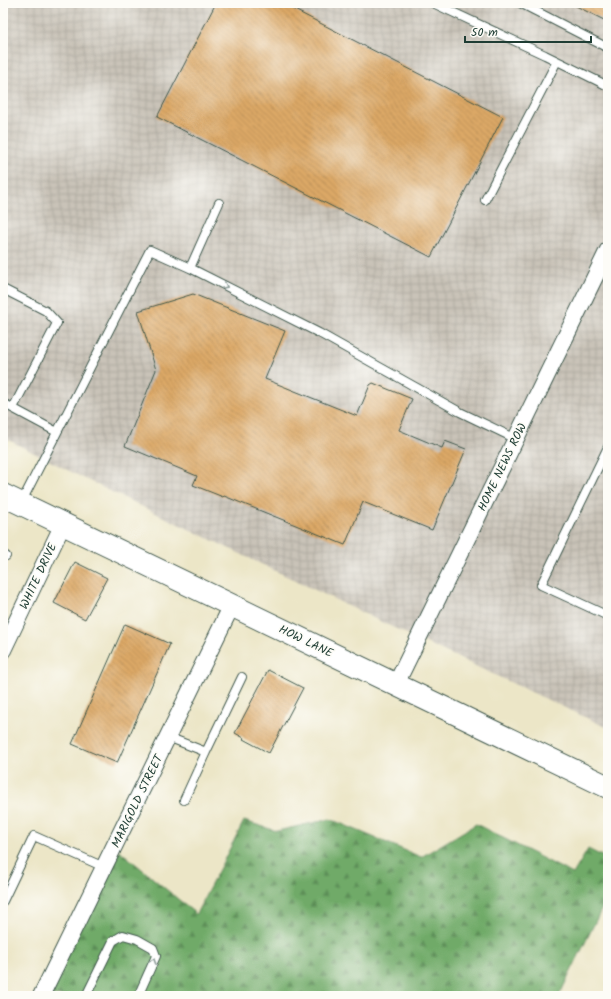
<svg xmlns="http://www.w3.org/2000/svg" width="611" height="999" viewBox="0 0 611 999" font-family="Kalam,sans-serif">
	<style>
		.industrial { fill: url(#industrial-grid) }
		.forest { fill: url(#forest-firs); stroke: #47744e }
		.building { fill: url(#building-back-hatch) }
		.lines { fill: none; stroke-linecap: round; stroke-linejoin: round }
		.lane-casing { stroke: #3e564a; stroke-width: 10 }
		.street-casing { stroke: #3e564a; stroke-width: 18 }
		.secondary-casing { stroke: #3e564a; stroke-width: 24 }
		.lane { stroke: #fff; stroke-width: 8 }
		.street { stroke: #fff; stroke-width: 16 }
		.secondary { stroke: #fff; stroke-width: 22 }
		.oneway { stroke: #8f9e9a }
		.labels { text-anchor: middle; stroke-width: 3.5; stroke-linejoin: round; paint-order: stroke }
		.street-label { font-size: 12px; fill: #1f3d34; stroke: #fdfcf7 }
	</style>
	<defs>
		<pattern id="industrial-grid" width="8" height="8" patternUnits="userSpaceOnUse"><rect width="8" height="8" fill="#c9c3b8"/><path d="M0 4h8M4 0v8" fill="none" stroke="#aca89f"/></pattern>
		<pattern id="forest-firs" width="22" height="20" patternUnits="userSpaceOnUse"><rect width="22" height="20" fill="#6faa68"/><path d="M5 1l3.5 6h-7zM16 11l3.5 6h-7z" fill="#5b8c56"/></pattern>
		<pattern id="building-back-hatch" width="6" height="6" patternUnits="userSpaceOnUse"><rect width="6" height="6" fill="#dca866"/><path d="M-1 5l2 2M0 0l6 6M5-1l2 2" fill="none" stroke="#b28a55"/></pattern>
	</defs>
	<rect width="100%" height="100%" fill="#fdfcf7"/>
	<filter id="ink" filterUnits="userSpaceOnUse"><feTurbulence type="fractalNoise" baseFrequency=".025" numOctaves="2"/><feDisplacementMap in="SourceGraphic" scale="8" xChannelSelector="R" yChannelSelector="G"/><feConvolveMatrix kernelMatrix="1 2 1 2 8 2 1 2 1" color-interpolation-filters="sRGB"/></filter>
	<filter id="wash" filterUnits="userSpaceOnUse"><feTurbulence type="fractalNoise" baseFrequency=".012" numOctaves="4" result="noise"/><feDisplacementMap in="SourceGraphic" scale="16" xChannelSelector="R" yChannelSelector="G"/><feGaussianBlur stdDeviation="0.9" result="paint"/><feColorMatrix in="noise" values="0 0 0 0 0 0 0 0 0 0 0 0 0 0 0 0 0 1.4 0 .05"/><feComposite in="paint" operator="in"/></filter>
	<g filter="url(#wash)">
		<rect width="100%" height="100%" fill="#ece6c7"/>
		<path class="industrial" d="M3,3H608V728L390,626L87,480L3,437Z"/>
		<path class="forest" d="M330,819L421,857L476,824L573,874L588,849L608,859V896L559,996H44L119,850L196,914L244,821L277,831Z"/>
		<g id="blocks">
			<path class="building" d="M216,3H281L503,117L431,257L157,117Z
				M570,3H608V22Z
				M193,294L285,331L265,379L357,416L370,385L373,383L412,399L399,430L442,448L445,441L466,449L432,530L363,502L345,545L224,496L223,497L193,485L197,476L125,446L156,370L138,311Z
				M75,562L107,578L85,619L54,603Z
				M125,624L170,644L117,763L72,744Z
				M268,670L303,688L269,753L243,739L244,738L235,733Z"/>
		</g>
	</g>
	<g filter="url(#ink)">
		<use href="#blocks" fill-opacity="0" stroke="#3e564a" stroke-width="1"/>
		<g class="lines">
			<defs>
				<path id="lane" d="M433,3L545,55L608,86
					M520,3L608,48
					M485,200L557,61
					M190,268L319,333L460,412L516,439
					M3,289L46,311L57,323L13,408
					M3,403L57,432
					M608,447L541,585L608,616
					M21,503L150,250L190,268L219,203
					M3,554L6,556
					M168,737L206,752L242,677
					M184,800L206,752
					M3,901L34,836L104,867
					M86,996L113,941L123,935L137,939L153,948L156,956L138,996"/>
				<path id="street" d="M3,650L63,524
					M396,684L608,250
					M41,996L232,605"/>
				<path id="secondary" d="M3,495L608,787"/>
			</defs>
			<use href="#lane" class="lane-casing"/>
			<use href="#street" class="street-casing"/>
			<use href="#secondary" class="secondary-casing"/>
			<use href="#lane" class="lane"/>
			<use href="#street" class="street"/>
			<use href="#secondary" class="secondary"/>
		</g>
		<defs><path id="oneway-chevron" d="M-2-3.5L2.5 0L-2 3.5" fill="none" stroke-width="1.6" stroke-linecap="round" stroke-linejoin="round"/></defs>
		<g class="oneway">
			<use href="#oneway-chevron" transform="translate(225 286) rotate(27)"/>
			<use href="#oneway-chevron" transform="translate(153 961) rotate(-72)"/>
		</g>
	</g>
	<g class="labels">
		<g class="street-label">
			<text transform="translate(502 467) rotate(-64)" y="4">HOME NEWS ROW</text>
			<text transform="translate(38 576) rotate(-65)" y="4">WHITE DRIVE</text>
			<text transform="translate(306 641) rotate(26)" y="4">HOW LANE</text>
			<text transform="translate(137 801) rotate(-64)" y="4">MARIGOLD STREET</text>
		</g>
	</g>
	<rect width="611" height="999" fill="none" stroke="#fdfcf7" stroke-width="16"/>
	<path d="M465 36v6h126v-6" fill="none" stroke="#1f3d34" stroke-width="2"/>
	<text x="471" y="36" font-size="12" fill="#1f3d34" stroke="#fdfcf7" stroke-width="3" paint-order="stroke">50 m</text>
</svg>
